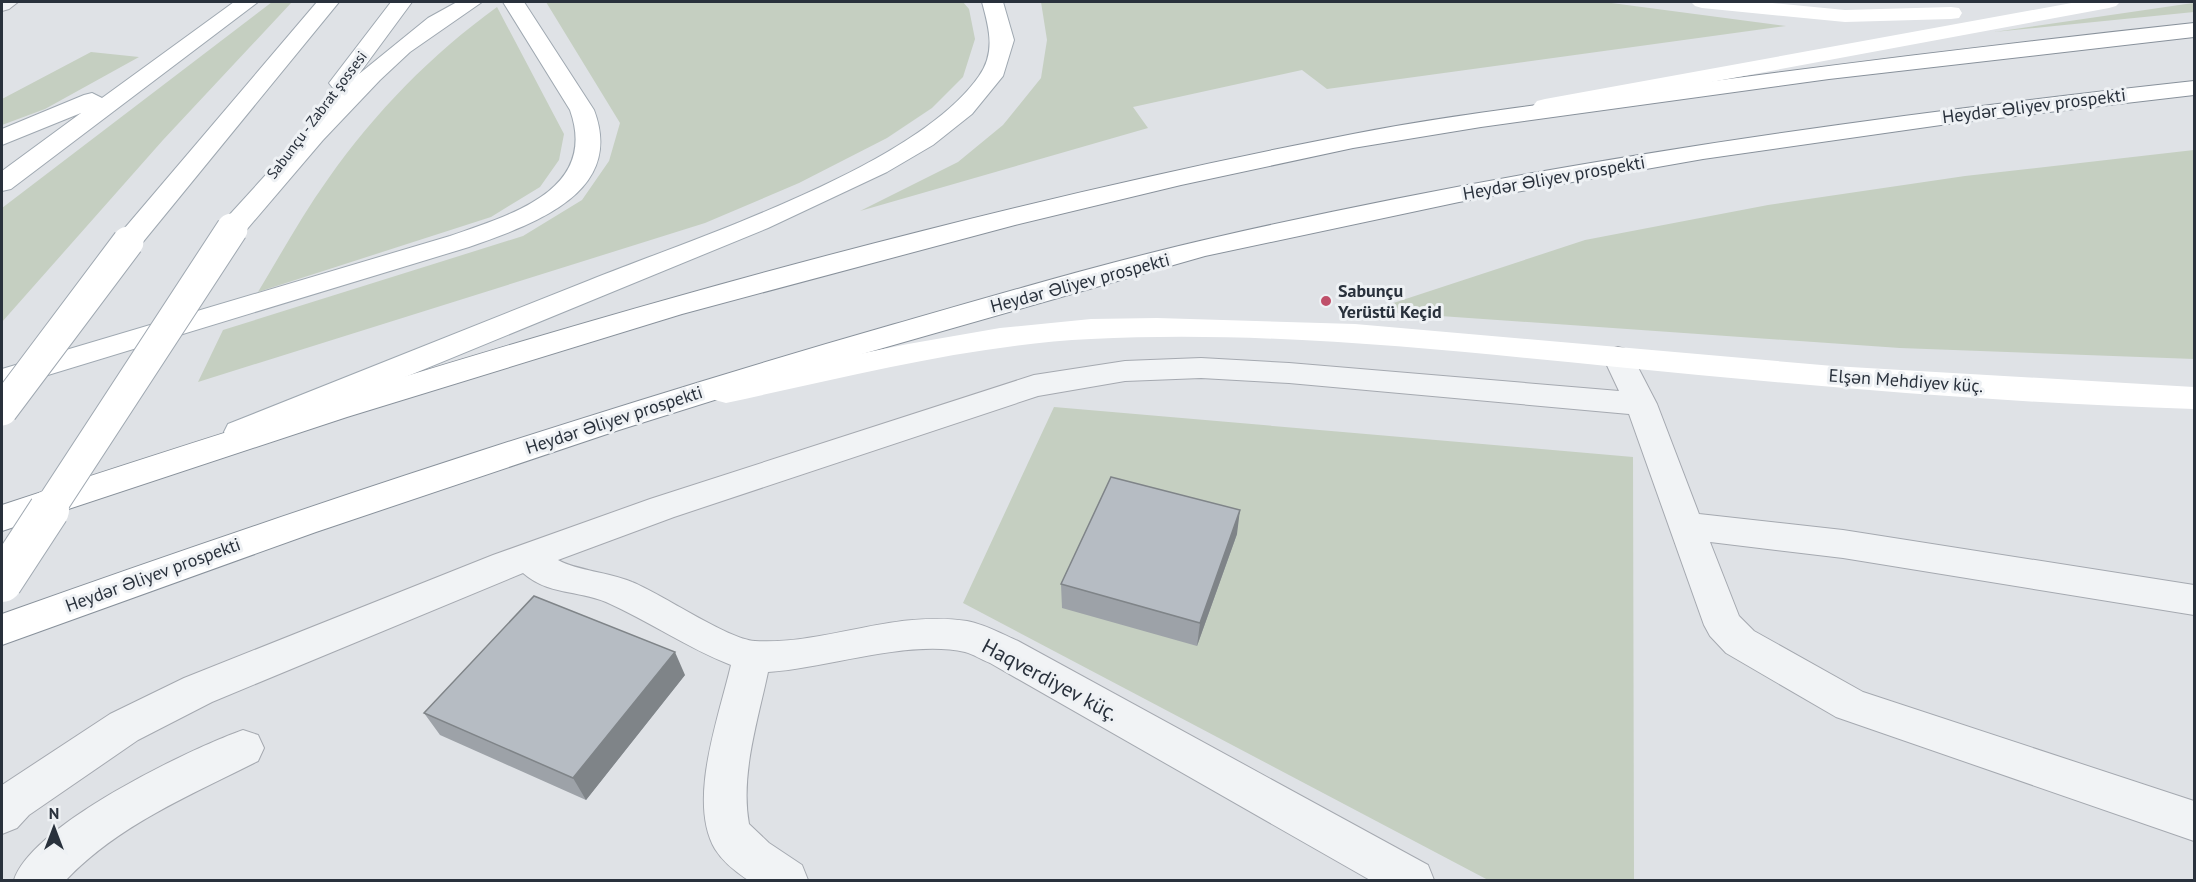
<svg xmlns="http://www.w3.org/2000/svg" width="2196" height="882" viewBox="0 0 2196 882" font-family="'PT Sans',sans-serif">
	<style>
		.green { fill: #c5cfc1 }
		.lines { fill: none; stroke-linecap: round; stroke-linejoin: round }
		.minor-casing { stroke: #a5a9b0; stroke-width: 2 }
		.primary-casing { stroke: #9fa8b1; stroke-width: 2 }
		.motorway-casing { stroke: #88919b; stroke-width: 2 }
		.minor { fill: #f1f3f5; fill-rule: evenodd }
		.secondary { fill: #fff; fill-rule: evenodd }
		.primary { fill: #fff; fill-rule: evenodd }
		.motorway { fill: #fff; fill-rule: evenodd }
		.primary-bridge-far1-casing { stroke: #9fa8b1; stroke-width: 33; stroke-linecap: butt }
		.primary-bridge-casing { stroke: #9fa8b1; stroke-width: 42; stroke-linecap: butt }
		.primary-bridge-far1 { stroke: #fff; stroke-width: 31 }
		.primary-bridge { stroke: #fff; stroke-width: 40 }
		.wall { fill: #9da2a8 }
		.shaded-wall { fill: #7f8488 }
		.building { fill: #b6bcc3; stroke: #7f8488; stroke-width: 1.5 }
		.poi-dot { fill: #bf4f69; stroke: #eef1f4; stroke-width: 2 }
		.labels { text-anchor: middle; stroke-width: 6; stroke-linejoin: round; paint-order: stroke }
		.far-street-label { font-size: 15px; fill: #29313c; stroke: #eef1f4 }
		.street-label { font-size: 18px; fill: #29313c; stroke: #eef1f4 }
		.poi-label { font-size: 18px; font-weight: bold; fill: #29313c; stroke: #eef1f4; text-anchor: start }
		.near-street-label { font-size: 21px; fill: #29313c; stroke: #eef1f4 }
	</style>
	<rect width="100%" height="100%" fill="#dfe2e6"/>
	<path class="green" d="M272,2H292L163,140L2,322V208Z
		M546,2H963L969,9L975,39L963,77L932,108L887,138L799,183L705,223L198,382L223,330L523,236L582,200L609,161L620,123Z
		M1041,2H1604L1786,26L1327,89L1302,70L1133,107L1148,128L860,211L958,162L1003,125L1041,78L1047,40Z
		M2194,3V12L1994,32L2186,4Z
		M497,7L564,134L559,160L540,187L491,217L258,292C281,254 302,215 328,179C375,112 432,54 497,7Z
		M91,52L139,57L45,109L2,125V99Z
		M2194,150V359L1900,348L1369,311L1585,240L1768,205L1965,176Z
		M1054,407L1633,457L1634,880H1488L963,603Z"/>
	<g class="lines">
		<defs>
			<path id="minor" d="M2,2H18L9,9L2,11Z
				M1618,347L1629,350L1657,404L1699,514L1843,530L2194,585V615L1843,558L1710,542L1739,616L1754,631L1863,692L2194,801V841L1836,717L1726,653L1710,636L1704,625L1629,414L1289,383L1201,378L1125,381L1038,396L674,517L558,560C578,571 609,572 632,582C662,594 727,639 755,641C826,645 892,610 967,621C984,624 1002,634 1018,641L1428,865L1434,880H1370L990,663C982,660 973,654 965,652C910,639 827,668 768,672C758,720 740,775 749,824L769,843L802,865L808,880H748C736,872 723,862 715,849C687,801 719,717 731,665C687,648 649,621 606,602C577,590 548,595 523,573L212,702L138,740L29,815L17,828L2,834V785L110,714L184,678L493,555L650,499L1034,375L1125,361L1201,358L1289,363L1619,391L1603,357L1607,350Z
				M243,730L258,735L264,748L258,761C191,795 118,825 66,880H14C32,825 187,750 243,730Z"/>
			<path id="primary" d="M234,2H258L11,189L2,191V171L81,113L2,145V129L84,95L92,93L102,98Z
				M317,2H339L138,248L128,250L118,248L114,242L118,236Z
				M391,2H412L359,74L428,18L457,2H482L410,52L380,80L323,140L242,235L232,237L222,235L218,229L222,223L344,89L333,88L329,83Z
				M503,2H524L594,110C626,194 531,225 469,247L2,389V369L450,236C509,215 599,191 570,110Z
				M982,2H1003L1014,40L1003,76L972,114L933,145L887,172L768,228L252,440L240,443L228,440L224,432L228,424C349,376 469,328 590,280C694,238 916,167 979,76C996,52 989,28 982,2Z"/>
			<path id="motorway" d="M2194,23V37L1829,79L1481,127L1353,148L1181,185L1015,225L682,314L347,417L2,531V505C445,359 894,223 1353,134C1438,117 1524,107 1610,95C1804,68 1999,44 2194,23Z
				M2194,81V95L1948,124L1703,159L1459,202L1205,256L855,356L619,430L316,532L2,645V614C294,510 589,412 888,326C997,295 1107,262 1217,237C1539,163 1866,117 2194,81Z"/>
		</defs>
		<use href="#minor" class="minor-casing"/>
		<use href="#primary" class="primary-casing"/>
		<use href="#motorway" class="motorway-casing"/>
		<use href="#minor" class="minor"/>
		<path class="secondary" d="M1691,2H1762L1845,10L1951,7L1959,8L1962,13L1959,18L1951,19L1845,22L1702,8L1695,6Z
			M2077,2H2120L2116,6L2109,8L1545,113L1537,111L1533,106L1537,101L1545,99Z
			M1157,318L1355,324L1833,366L2194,387V409C2002,403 1809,386 1617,367C1443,350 1267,330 1091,339C968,345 847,377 726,403L715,400L710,392L715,384L726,381L908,344L1000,328L1091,319Z"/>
		<use href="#primary" class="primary"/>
		<use href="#motorway" class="motorway"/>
		<defs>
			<path id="primary-bridge-far1" d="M2,410L128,242
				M48,511L232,229"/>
			<path id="primary-bridge" d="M2,582L49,510"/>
		</defs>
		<use href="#primary-bridge-far1" class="primary-bridge-far1-casing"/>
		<use href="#primary-bridge" class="primary-bridge-casing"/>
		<use href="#primary-bridge-far1" class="primary-bridge-far1"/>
		<use href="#primary-bridge" class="primary-bridge"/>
	</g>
	<path class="wall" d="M1237,534L1197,646L1062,608L1061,584Z
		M685,675L586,800L440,735L424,713Z"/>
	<path class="shaded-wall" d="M1240,510L1237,534L1197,646L1200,623Z
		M675,652L685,675L586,800L573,778Z"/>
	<path class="building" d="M1111,477L1240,510L1200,623L1061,584Z
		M534,596L675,652L573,778L424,713Z"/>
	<circle class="poi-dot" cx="1326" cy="301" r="6"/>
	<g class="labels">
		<g class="far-street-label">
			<text transform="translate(317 115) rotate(-53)" y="5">Sabunçu - Zabrat şossesi</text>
		</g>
		<g class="street-label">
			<text transform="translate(2034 106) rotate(-7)" y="6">Heydər Əliyev prospekti</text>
			<text transform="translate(1554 178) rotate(-10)" y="6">Heydər Əliyev prospekti</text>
			<text transform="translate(1080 283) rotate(-15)" y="6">Heydər Əliyev prospekti</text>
			<text transform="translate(1906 381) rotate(4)" y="6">Elşən Mehdiyev küç.</text>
			<text transform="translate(614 420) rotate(-18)" y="6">Heydər Əliyev prospekti</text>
			<text transform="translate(153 575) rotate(-20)" y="6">Heydər Əliyev prospekti</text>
		</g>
		<g class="poi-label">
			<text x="1338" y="297">Sabunçu<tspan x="1338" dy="21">Yerüstü Keçid</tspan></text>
		</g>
		<g class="near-street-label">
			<text transform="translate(1050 680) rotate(28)" y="7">Haqverdiyev küç.</text>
		</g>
	</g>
	<rect width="2196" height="882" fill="none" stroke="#29313c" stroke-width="6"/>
	<g transform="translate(54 828)" stroke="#eef1f4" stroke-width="4.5" paint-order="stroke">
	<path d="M0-4.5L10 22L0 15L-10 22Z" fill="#29313c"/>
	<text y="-9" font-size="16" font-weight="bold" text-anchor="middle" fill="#29313c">N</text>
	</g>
</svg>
